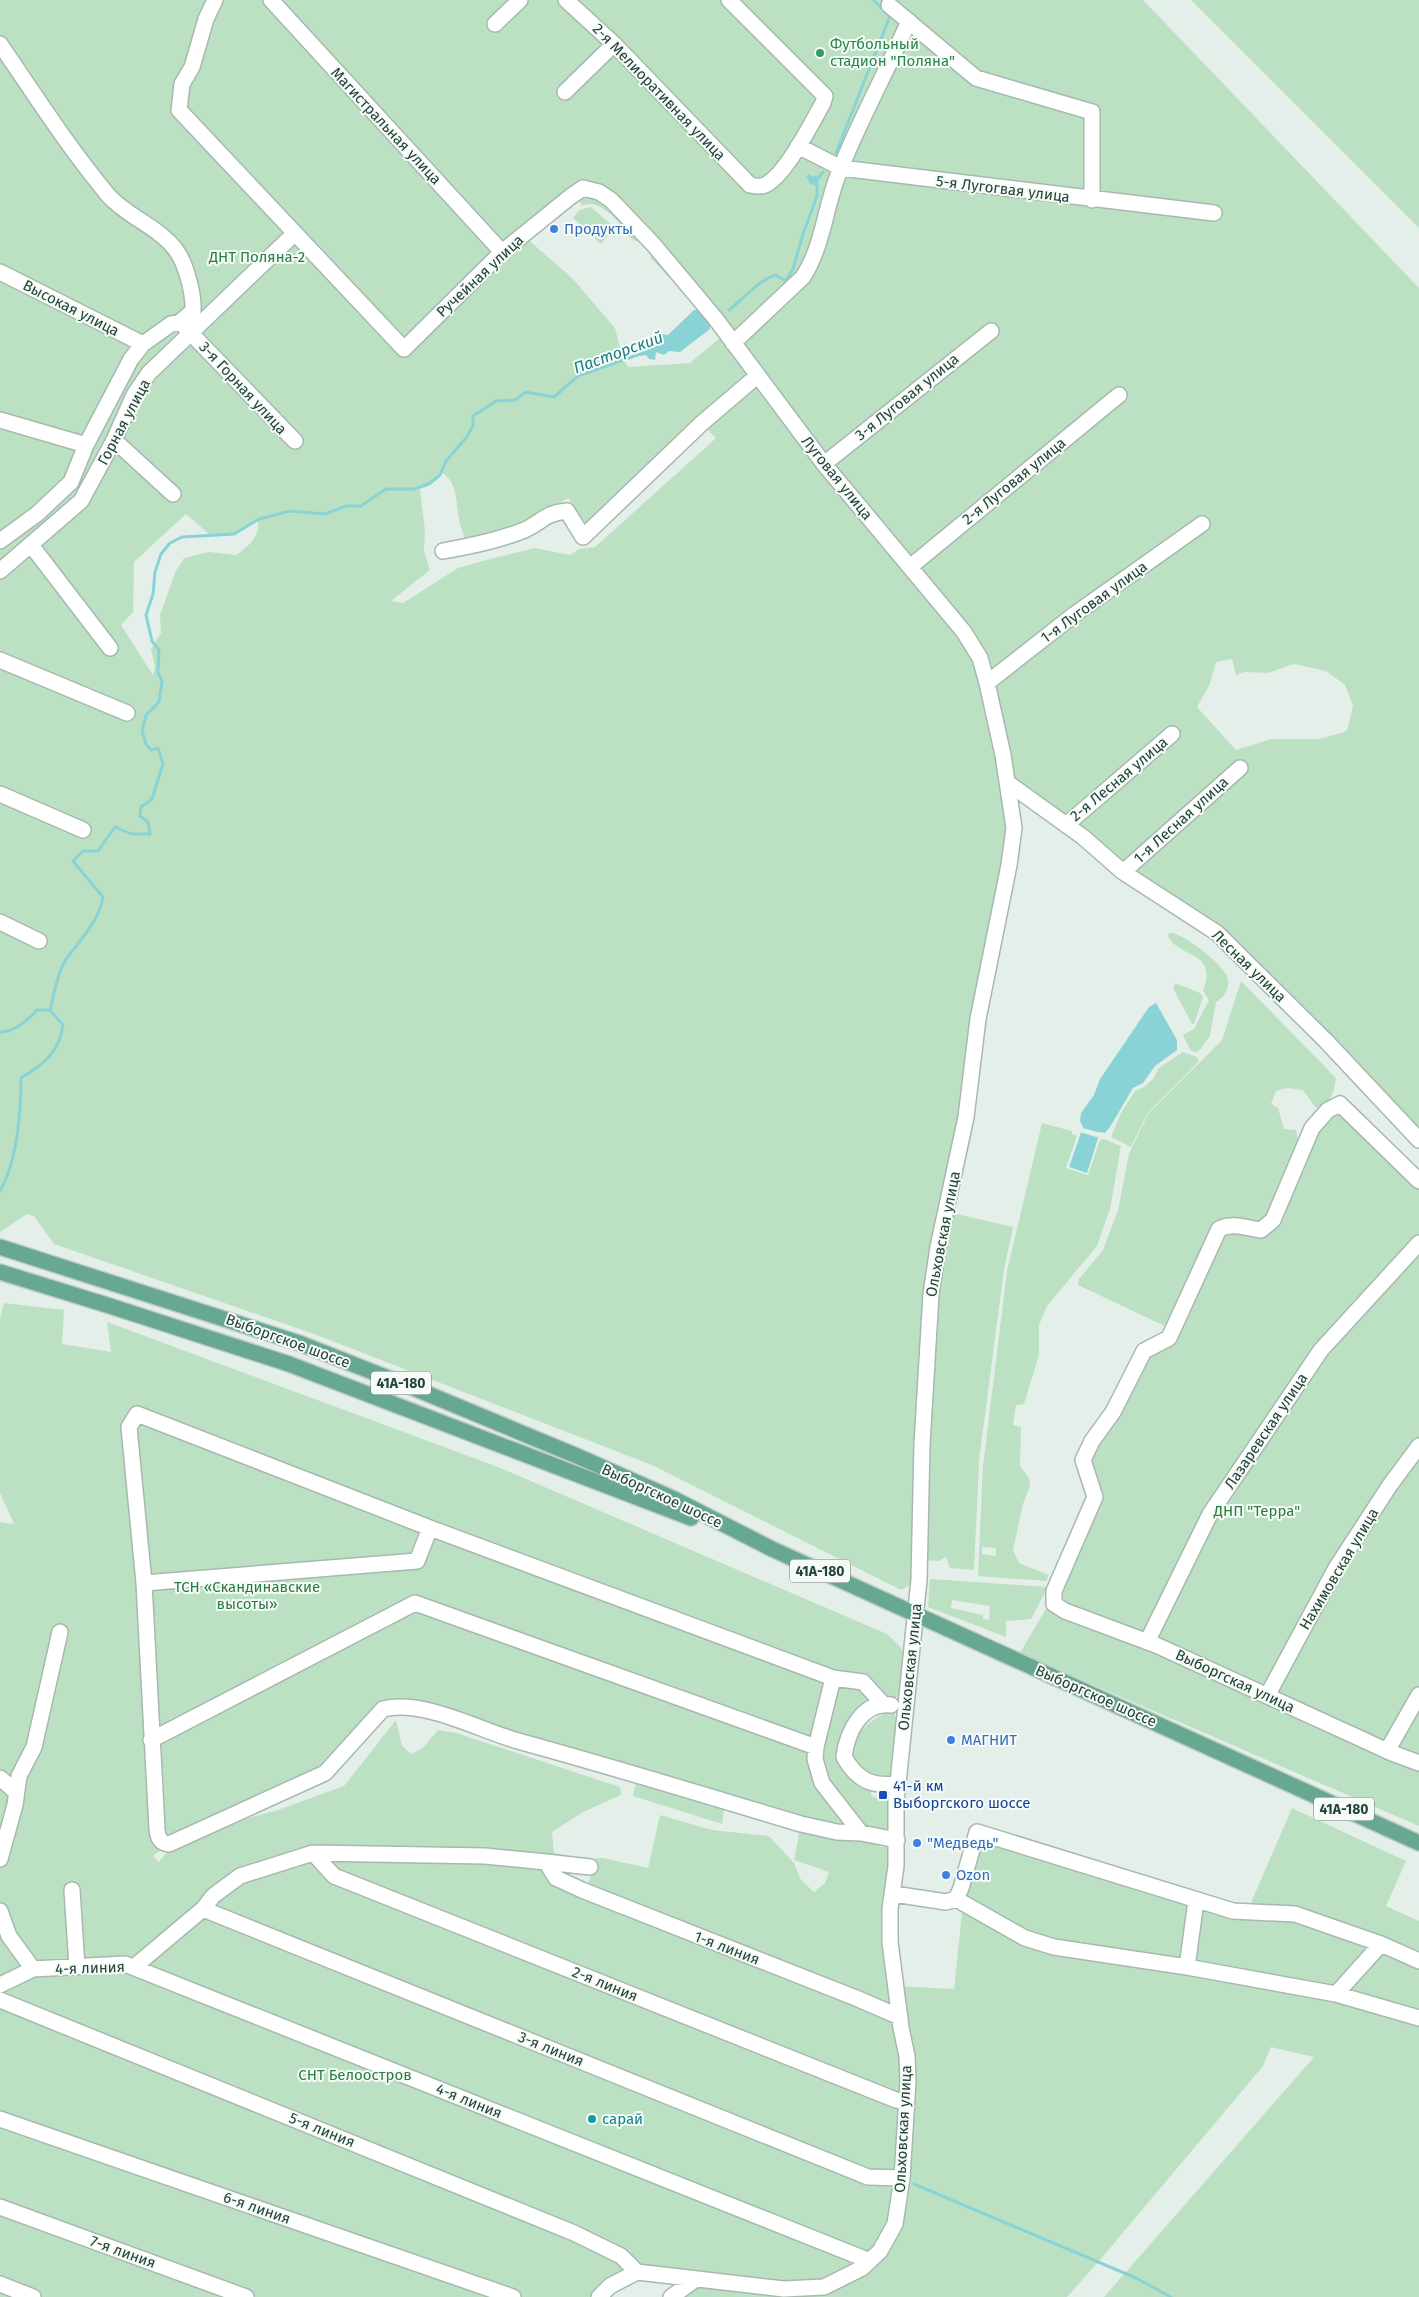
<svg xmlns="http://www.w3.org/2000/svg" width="1419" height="2297" viewBox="0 0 1419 2297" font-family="'Fira Sans',sans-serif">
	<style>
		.green { fill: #bce1c2; fill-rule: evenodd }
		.water { fill: #89d3d7 }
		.pier { fill: #e5efe9 }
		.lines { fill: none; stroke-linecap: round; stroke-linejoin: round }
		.stream { stroke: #89d3d7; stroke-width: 3 }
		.minor-casing { stroke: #a7b8b0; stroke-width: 18 }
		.major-casing { stroke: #c1cac7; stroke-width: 18 }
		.minor { stroke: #fff; stroke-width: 15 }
		.major { stroke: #66a890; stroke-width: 15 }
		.leisure-dot { fill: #2e9e5b; stroke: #f6fbf8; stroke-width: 2 }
		.shop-dot { fill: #3f7fe0; stroke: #f6fbf8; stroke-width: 2 }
		.transit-dot { fill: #1a4fb4; stroke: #f6fbf8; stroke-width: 2 }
		.culture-dot { fill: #0f9aa8; stroke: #f6fbf8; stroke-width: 2 }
		.labels { text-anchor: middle; stroke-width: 4; stroke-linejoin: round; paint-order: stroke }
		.shield { fill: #f6fbf8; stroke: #627a71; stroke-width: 1 }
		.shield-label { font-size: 14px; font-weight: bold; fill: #224337 }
		.leisure-label { font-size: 15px; fill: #27864d; stroke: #f6fbf8; text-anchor: start }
		.street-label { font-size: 15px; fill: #224337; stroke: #f6fbf8 }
		.shop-label { font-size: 15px; fill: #366cbe; stroke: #f6fbf8; text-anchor: start }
		.park-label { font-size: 15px; fill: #287d41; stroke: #f6fbf8 }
		.transit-label { font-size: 15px; fill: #164399; stroke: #f6fbf8; text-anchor: start }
		.culture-label { font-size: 15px; fill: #0d838f; stroke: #f6fbf8; text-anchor: start }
		.water-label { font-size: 16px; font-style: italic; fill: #167d84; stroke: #f6fbf8 }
	</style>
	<rect width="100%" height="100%" fill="#e5efe9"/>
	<path class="green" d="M0,0H1143L1419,288V1141L1242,956L1037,804L1010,799L1013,819L948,1212L1013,1227L1004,1269L979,1461L974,1570L950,1568L946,1557L939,1561L920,1560L919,1580L901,1590L652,1465L314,1334L54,1244L34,1216L27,1214L0,1232ZM579,199L582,206C596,198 613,216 621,225L627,217L635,225L627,234L633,240L658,248L650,257L679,288L686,282L726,333L690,363L628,367L622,356L615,328L573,279L523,235L559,204L567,210ZM702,424L716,438L595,547L579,549L570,555L535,548L490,559L458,568L403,603L391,601L430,570L424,551L425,531L420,489L442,473C458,482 456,504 459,520C461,528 464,536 466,544L519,528L568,498L588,527ZM186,514L210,535L234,534L258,520C260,537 249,546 236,555L209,552L184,558L175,573L160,615L161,633L151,649L155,667L153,675L121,625L133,612L134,562ZM1232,659L1236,675L1245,672L1268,673L1294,664L1326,671L1345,685L1353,706L1347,731L1319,739H1271L1236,750L1197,707L1210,684L1216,662Z
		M1191,0H1419V228Z
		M591,207L615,228L601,244L573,218L579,210Z
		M1169,933C1183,932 1222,964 1227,976C1231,987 1225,997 1216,1002L1210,1036L1198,1052L1191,1051L1183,1035L1194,1029L1209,1000L1203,991C1218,949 1180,960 1168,936Z
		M1241,981L1336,1078C1334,1094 1331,1103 1316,1108L1303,1090L1287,1088L1276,1091L1271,1104L1278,1108L1284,1129L1296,1130L1299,1145L1338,1105L1419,1181V1826L1020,1653L1054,1595L1095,1497L1083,1460L1144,1351L1171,1329L1078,1285L1079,1279L1103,1250L1118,1210L1129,1154L1148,1114L1222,1040Z
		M1175,983L1200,993L1203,997L1194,1024H1192L1173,988Z
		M1183,1052L1197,1057L1199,1061L1147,1114L1131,1147L1111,1137L1121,1113L1135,1091L1144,1087L1153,1079L1159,1068Z
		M1042,1123L1072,1131V1134L1077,1136L1066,1168L1088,1175L1100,1140L1104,1139L1121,1146L1110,1209L1097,1246L1047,1306L1039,1325V1355L1024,1404L1016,1405L1013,1425L1021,1427L1020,1466L1029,1478L1030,1486L1023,1504L1013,1550L1019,1563L1049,1575L1046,1581L978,1576L983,1466L1007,1271ZM982,1547L996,1548V1556L982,1554Z
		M4,1303L64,1310L62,1344L111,1352L107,1322L498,1467L887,1634L902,1649L906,1668L901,1696L876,1702L842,1743L872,1783L871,1796L885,1800L888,1787L893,1788L892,1831L885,1828L880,1847H891L887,1899H882L894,1986L954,1989L962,1913L967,1897L966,1867L977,1832L1247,1912L1292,1808L1406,1861L1386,1906L1419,1921V2297H1104L1314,2057L1271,2047L1263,2066L1100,2260L1067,2297H672L688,2284L636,2273L599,2297H0V1522L14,1524L0,1493V1319ZM395,1706L637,1777L633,1796L722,1824L725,1802L801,1824L794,1860L829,1872L825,1883L814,1892L801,1880L794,1863L769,1836L712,1830L660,1815L648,1868L603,1858L588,1859L554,1853L552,1832L583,1812L621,1795L620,1787L456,1733L438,1730L424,1747L411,1754L402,1746L396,1720L344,1786L278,1810L214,1827L170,1849L159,1862L153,1856L169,1844L325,1773ZM556,1863L595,1868L584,1891L556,1878Z
		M930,1579L1048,1587L1031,1619L1006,1621V1637L928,1607ZM952,1600L990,1606L989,1620L983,1619V1615L951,1608Z
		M893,1710L897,1720L893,1779L865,1778C861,1773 854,1765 853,1758C847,1736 875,1716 893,1710Z"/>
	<path class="water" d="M810,174L812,177L817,175L818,183L815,185L810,184L806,176Z
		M694,310H701L710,321V329L680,352L669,351L664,355L656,352L655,360L649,359L646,355L640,356C644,348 655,343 661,334L668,335Z
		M1156,1003L1177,1040V1050L1155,1066L1143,1083L1133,1088L1110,1127L1105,1133L1100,1132L1087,1173L1069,1167L1083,1127L1080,1121L1081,1113L1094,1095L1100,1079L1149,1007Z"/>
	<path class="pier" d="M1079,1127L1105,1134H1101L1100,1138L1079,1132Z"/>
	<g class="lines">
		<path class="stream" d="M836,153L890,16L873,0
			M729,310C743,299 760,279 776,275L786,281L793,269L803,234L817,196V180L823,172
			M0,1032C14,1032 28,1020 37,1010H50
			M0,1191C17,1162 21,1112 21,1078C44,1064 59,1053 63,1025L50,1010C54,995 57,974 65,961C80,939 98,924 103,897L73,861L83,851H98L115,827L131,834H150L148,822L140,816L141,807L152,799L157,783L163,764L158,748L151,750L146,744L142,731L146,715L159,702L162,681L158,672L159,650L152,641L146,615L153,594L155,572L161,554L170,543L182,537L234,534L259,519L290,511L325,514L346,506H361L386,489H414L429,484L440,475L446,461L466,438L473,426V416L496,401L515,400L526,392L554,397L578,376L643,353
			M914,2184L1136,2278L1171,2297"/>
		<defs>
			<path id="minor" d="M215,0L206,19L192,67L182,84L179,110L404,349L502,252L570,197L583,188L599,192L611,200L653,244L715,318L824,464L964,632L980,658L987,683L1003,755L1014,828L1009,865L978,1019L966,1117L938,1247L931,1294L922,1444L919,1580L896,1802V1866L890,1909V1942L901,2028L907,2056L908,2081L902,2178L895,2224L880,2251L862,2268L824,2287L784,2289L637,2272L610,2286L599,2297
				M271,0L502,252
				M566,0L614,44L750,185C755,186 761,187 765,185C786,175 811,124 823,103L825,96L729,0
				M889,5L976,78L1092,112V200
				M495,24L520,0
				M0,44C35,95 68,147 108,195C127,217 158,226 176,250C186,264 194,294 193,311L180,322
				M565,92L614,44
				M798,146L841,168L1214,213
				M0,272L143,344
				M733,343L803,277C823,246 825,208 838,175C858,123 886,73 909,21
				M0,420L86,445
				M114,440L173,494
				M824,464L991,331
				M0,541L37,514L71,482L86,445L131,359L143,344L171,324L180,322L295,441
				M31,545L110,648
				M443,551C470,546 496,541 522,531C541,524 543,513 567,511L583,537L702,423L757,376
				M910,567L1119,395
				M0,571L81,501L114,440L134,395L149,373L295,233
				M0,660L127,713
				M987,683L1075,614L1202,524
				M1008,783L1083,837L1123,872L1217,933L1326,1041L1419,1140
				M0,794L83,830
				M1066,825L1172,734
				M1123,872L1240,768
				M0,922L39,941
				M1419,1181L1340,1104L1328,1110L1312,1128L1273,1220L1261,1230C1246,1228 1233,1222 1219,1229L1169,1338L1144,1351L1113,1412L1092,1441L1083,1460L1095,1497L1054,1591V1604L1065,1611L1156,1645L1392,1753L1419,1763
				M144,1583L417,1561L430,1528
				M1147,1642L1210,1514L1321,1350L1419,1243
				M833,1678L816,1747L815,1759L822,1783L861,1833
				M1267,1696L1336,1568L1390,1485L1419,1446
				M883,1704L863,1682L833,1678L430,1528L137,1414L129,1427L144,1583L157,1829C158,1838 160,1843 169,1844L325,1773L383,1709C423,1699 479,1730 518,1741C613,1767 707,1796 801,1824L837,1832L861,1833L897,1840
				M891,1705C862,1701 847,1732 844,1757C857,1780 871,1787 898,1784
				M151,1740L415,1603L816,1747
				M1387,1751L1419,1695
				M0,1778L16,1792
				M313,1853L334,1876L896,2100L906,2102
				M0,1859L15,1805L19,1776L34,1747L60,1632
				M546,1862L590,1867
				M72,1890L77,1967
				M894,1894L946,1902L956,1899L961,1888L977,1832L1233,1911L1295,1914L1381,1944L1419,1961
				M956,1899L1025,1938L1054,1947L1187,1967L1336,1994L1419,2018
				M203,1909L868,2177L902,2178
				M0,1911L9,1936L33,1969
				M134,1967L203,1909L213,1896L240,1876L313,1853L485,1856L546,1862L556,1878L582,1890L856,1998L900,2017
				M1187,1967L1196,1901
				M0,1985L33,1969L125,1964L870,2261
				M1336,1994L1381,1944
				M0,2000L574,2233L621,2256L637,2272
				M0,2119L513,2297
				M0,2207L246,2297
				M0,2284L33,2297
				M671,2297L696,2279"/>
			<path id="major" d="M0,1247L299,1343L416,1389L577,1456L672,1498L772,1549L1419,1843
				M0,1272L110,1306L289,1364L691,1518"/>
		</defs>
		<use href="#minor" class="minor-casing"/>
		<use href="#major" class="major-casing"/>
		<use href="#minor" class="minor"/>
		<use href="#major" class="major"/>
	</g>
	<circle class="leisure-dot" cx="820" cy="53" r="5"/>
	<g class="shop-dot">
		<circle cx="554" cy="229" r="5"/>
		<circle cx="951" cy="1740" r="5"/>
		<circle cx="917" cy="1843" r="5"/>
		<circle cx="946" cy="1875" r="5"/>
	</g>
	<rect class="transit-dot" x="878" y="1790" width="10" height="10" rx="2.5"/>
	<circle class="culture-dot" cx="592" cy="2119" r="5"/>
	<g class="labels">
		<g class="shield">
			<rect x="371" y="1371.5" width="60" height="23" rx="4"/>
			<rect x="790" y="1559.5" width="60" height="23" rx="4"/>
			<rect x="1314" y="1797.5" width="60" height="23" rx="4"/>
		</g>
		<g class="shield-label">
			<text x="401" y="1388">41А-180</text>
			<text x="820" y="1576">41А-180</text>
			<text x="1344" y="1814">41А-180</text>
		</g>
		<g class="leisure-label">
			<text x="830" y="49">Футбольный<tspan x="830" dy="17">стадион "Поляна"</tspan></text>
		</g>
		<g class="street-label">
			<text transform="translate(659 92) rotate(46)" y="5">2-я Мелиоративная улица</text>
			<text transform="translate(386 126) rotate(47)" y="5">Магистральная улица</text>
			<text transform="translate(1003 189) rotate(7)" y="5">5-я Лугогвая улица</text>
			<text transform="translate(480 276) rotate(-43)" y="5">Ручейная улица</text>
			<text transform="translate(71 308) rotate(27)" y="5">Высокая улица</text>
			<text transform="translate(243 388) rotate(47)" y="5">3-я Горная улица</text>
			<text transform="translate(907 397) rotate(-39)" y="5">3-я Луговая улица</text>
			<text transform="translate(124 422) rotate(-62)" y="5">Горная улица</text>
			<text transform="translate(837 478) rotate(51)" y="5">Луговая улица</text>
			<text transform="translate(1014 481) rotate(-39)" y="5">2-я Луговая улица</text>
			<text transform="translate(1094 602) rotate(-36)" y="5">1-я Луговая улица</text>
			<text transform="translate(1119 779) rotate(-40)" y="5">2-я Лесная улица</text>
			<text transform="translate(1181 820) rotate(-42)" y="5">1-я Лесная улица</text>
			<text transform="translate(1249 966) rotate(44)" y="5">Лесная улица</text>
			<text transform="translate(943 1234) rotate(-79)" y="5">Ольховская улица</text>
			<text transform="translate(288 1341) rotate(20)" y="5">Выборгское шоссе</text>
			<text transform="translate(1266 1431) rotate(-56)" y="5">Лазаревская улица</text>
			<text transform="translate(662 1496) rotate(25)" y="5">Выборгское шоссе</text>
			<text transform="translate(1339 1569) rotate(-59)" y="5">Нахимовская улица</text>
			<text transform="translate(910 1667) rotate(-84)" y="5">Ольховская улица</text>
			<text transform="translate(1235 1681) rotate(25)" y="5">Выборгская улица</text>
			<text transform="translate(1096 1696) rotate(24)" y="5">Выборгское шоссе</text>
			<text transform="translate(727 1948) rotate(21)" y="5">1-я линия</text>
			<text transform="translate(90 1968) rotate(-2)" y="5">4-я линия</text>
			<text transform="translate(605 1984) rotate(22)" y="5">2-я линия</text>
			<text transform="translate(551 2049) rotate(22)" y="5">3-я линия</text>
			<text transform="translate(469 2101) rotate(22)" y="5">4-я линия</text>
			<text transform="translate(903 2129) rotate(-87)" y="5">Ольховская улица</text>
			<text transform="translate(322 2130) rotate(22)" y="5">5-я линия</text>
			<text transform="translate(257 2208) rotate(19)" y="5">6-я линия</text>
			<text transform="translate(123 2252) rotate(20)" y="5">7-я линия</text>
		</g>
		<g class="shop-label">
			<text x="564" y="234">Продукты</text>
			<text x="961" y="1745">МАГНИТ</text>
			<text x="927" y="1848">"Медведь"</text>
			<text x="956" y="1880">Ozon</text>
		</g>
		<g class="park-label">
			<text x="257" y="262">ДНТ Поляна-2</text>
			<text x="1257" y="1516">ДНП "Терра"</text>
			<text x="247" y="1592">ТСН «Скандинавские<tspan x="247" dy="17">высоты»</tspan></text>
			<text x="355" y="2080">СНТ Белоостров</text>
		</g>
		<g class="transit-label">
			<text x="893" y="1791">41-й км<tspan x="893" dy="17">Выборгского шоссе</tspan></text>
		</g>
		<g class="culture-label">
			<text x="602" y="2124">сарай</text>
		</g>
		<g class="water-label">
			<text transform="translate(618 352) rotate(-20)" y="6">Пасторский</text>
		</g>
	</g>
</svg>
